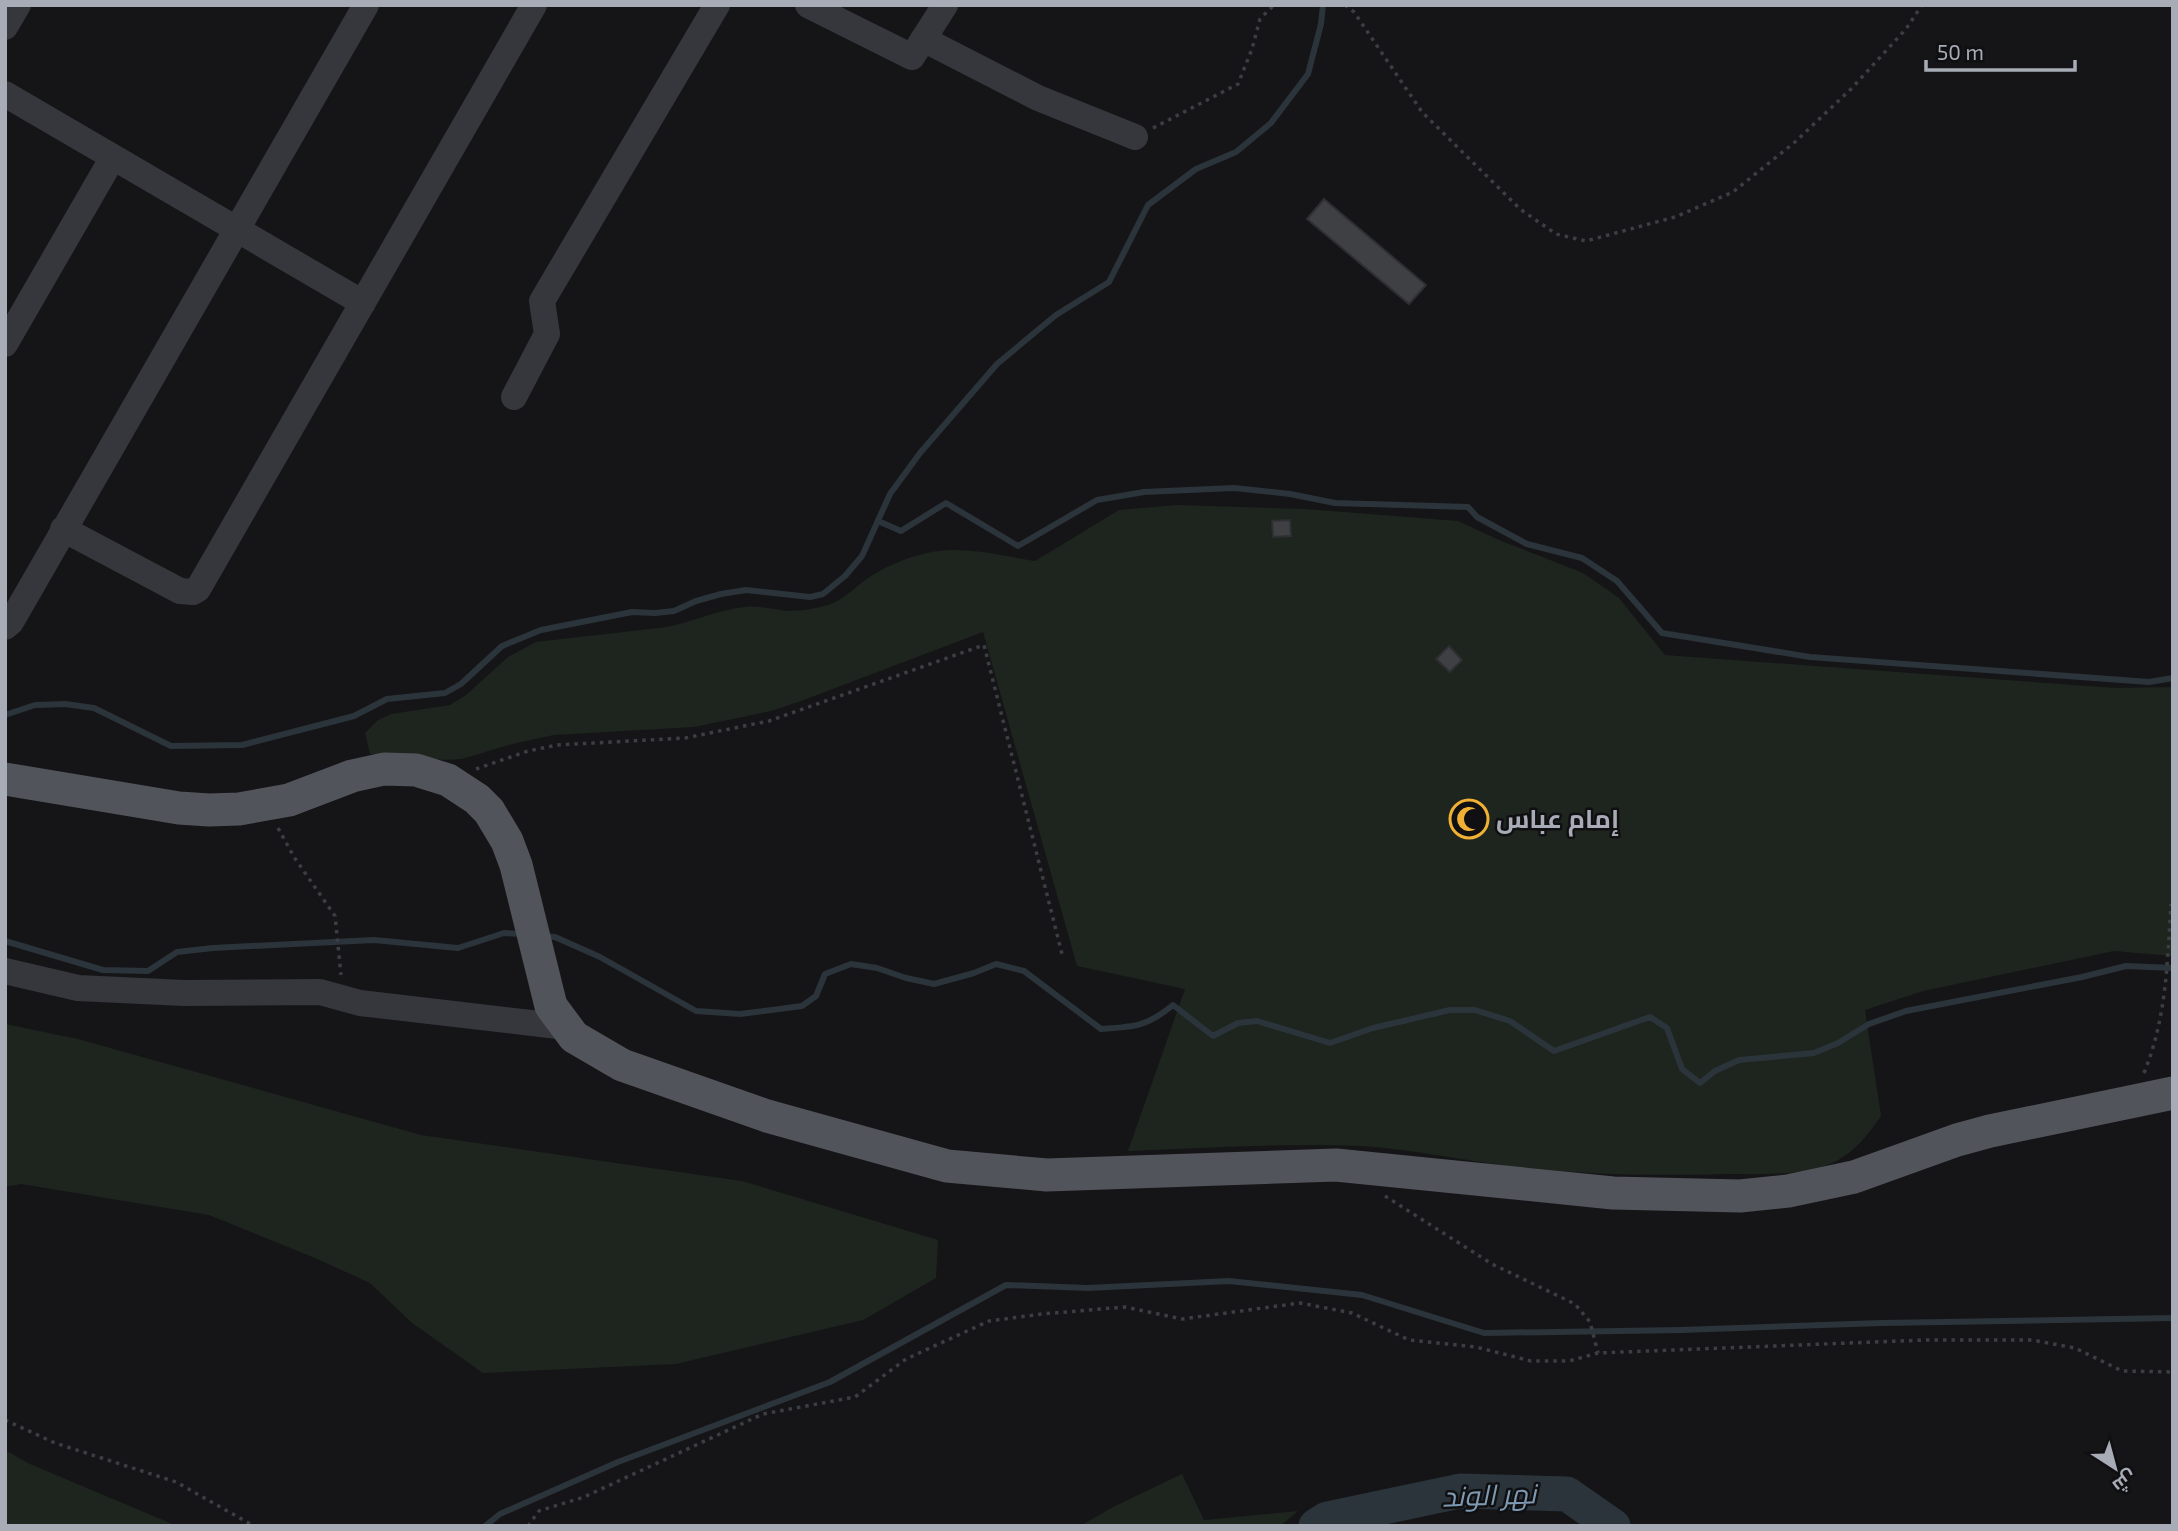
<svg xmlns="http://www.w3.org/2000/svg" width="2178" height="1531" viewBox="0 0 2178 1531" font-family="'Exo 2',Cairo,sans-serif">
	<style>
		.green { fill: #1d251e }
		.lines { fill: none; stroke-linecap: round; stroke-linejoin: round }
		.stream { stroke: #2b343b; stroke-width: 6 }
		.river { stroke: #2b343b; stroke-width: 35 }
		.building { fill: #3f4044; stroke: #2f2f33; stroke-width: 2 }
		.path { stroke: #3c3e43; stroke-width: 3.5; stroke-dasharray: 3.5 5; stroke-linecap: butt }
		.minor { stroke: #36373c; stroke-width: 26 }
		.major { stroke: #52545b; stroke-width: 33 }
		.labels { text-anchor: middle; stroke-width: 5; stroke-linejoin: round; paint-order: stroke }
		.poi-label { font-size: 26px; font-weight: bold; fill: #a7acb7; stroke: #101012; text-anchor: start }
		.water-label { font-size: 28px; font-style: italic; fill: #7e9ab2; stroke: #101012 }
	</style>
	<rect width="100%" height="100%" fill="#151517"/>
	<path class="green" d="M1177,505L1306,509L1458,521L1499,540L1583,573L1619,598L1665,655L2115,688L2173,687V956L2114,951L1923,991L1865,1010L1881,1116C1867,1136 1851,1157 1827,1165C1796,1176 1759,1174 1726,1174C1654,1176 1580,1175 1509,1166C1460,1160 1410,1149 1361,1146C1284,1143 1205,1148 1128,1151L1185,989L1077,966L983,632L801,701L771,711L694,727L554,735L512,744L462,759L446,760L370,754L365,733L378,720L391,714L450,705L466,695L508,657L536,642L667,627C693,622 717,610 744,607C760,605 775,610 791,611C802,611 817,608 828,605C847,599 859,582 876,573C939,539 969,550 1035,561L1119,510Z
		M5,1024L78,1039L421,1135L742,1181L938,1240L936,1278L863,1320L676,1364L483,1373L412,1323L370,1283L315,1258L209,1215L21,1184L5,1187Z
		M5,1450L30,1464L177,1526H5Z
		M1182,1474L1204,1520L1298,1511L1280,1526H1080L1113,1507Z"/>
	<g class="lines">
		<path class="stream" d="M878,521L901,531L946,503L1018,546L1097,500L1144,492L1234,488L1290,494L1335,503L1468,507L1477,517L1527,544L1582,558L1617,581L1662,633L1810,657L2149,682L2173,678
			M5,715L35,705L65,704L94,708L171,746L242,745L354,716L387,699L445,693L461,684L502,646L541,630L632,612L655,613L674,611L696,601L721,594L746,590L810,597L823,594L845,576L862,556L890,494L920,453L997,364L1056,315L1109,282L1148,205L1196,169L1236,152L1271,123L1308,74L1321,24L1323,5
			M543,936L555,937L600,957L696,1011L740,1014L802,1006L816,996L825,974L851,964L877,968L906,978L934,984L974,973L996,964L1024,971L1101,1029C1134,1027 1146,1027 1173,1005L1213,1036L1238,1023L1257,1021L1330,1043L1373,1028L1450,1010H1475L1510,1021L1554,1051L1650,1017L1667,1028L1682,1069L1700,1083L1715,1071L1739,1060L1814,1053L1838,1043L1869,1024L1906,1011L2082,977L2126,966L2173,968
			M5,941L103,970L148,971L177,952L213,948L374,940L458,948L504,933L522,934
			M485,1526L500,1514L618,1462L830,1382L1006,1285L1088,1288L1229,1281L1362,1295L1484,1333L1681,1330L1882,1323L2173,1318"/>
		<path class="river" d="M1316,1526L1327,1519L1460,1491L1567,1494L1613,1526"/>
	</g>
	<path class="building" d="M1324,199L1426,285L1409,304L1307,219Z
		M1290,520L1291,536L1273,537L1272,521Z
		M1449,646L1462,660L1450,672L1436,659Z"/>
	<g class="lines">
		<path class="path" d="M1345,5L1354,12L1422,112L1520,209L1556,234L1586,241L1675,217L1733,192L1795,142L1851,89L1906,29L1922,5
			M1153,128L1238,84L1252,49L1260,19L1274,5
			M476,769L528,751L557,745L685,738L769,721L984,645L1063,958
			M278,828L294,857L335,916L341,975
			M2144,1073C2167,1016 2167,964 2171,904
			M1385,1196L1492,1264L1575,1304L1590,1322L1598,1353
			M5,1420L55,1443L176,1482L254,1526
			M528,1526L539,1511L584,1497L763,1414L855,1397L906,1359L989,1321L1042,1314L1125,1307L1182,1319L1300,1303L1352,1313L1409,1340L1476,1347L1531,1361H1569L1598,1353L1925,1340H2032L2075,1348L2122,1371L2173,1372"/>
		<path class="minor" d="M808,5L912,57L945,5
			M5,27L18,5
			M923,39L1038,98L1135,137
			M5,94L363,303
			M5,344L113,157
			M514,397L547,334L542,301L717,5
			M63,529L180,591L193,592L198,589L534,5
			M5,627L11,622L366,5
			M5,971L78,988L184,993L320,992L360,1003L566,1027"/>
		<path class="major" d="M5,779L179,808L209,810L239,809L289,800L352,776L384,769L416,770L448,780L477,799L489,811L507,841L516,865L551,1006L574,1037L622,1065L767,1116L947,1166L1047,1175L1336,1165L1613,1193L1740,1196L1788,1191L1854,1177L1957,1140L1990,1131L2173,1093"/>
	</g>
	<defs>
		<symbol id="mosque-ring" viewBox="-11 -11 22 22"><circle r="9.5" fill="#101012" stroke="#f0b034" stroke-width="1.5"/><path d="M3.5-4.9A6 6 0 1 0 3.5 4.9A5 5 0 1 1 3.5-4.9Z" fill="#f0b034"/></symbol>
	</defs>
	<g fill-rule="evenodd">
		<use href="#mosque-ring" x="1447" y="797" width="44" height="44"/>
	</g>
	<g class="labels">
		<g class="poi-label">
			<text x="1496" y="828">إمام عباس</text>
		</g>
		<g class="water-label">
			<text transform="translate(1489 1495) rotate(-2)" y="10">نهر الوند</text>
		</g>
	</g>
	<rect width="2178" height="1531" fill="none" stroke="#a7acb7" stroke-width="14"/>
	<g transform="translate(2115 1468) rotate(144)" stroke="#101012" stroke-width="5" paint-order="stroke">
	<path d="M0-5L12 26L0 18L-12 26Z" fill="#a7acb7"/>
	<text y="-10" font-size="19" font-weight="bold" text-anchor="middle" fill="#a7acb7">ش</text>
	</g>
	<path d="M1926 60v10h149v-10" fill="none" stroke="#a7acb7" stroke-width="3.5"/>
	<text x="1937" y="60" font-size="21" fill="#a7acb7" stroke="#101012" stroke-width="5" paint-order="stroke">50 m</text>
</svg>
